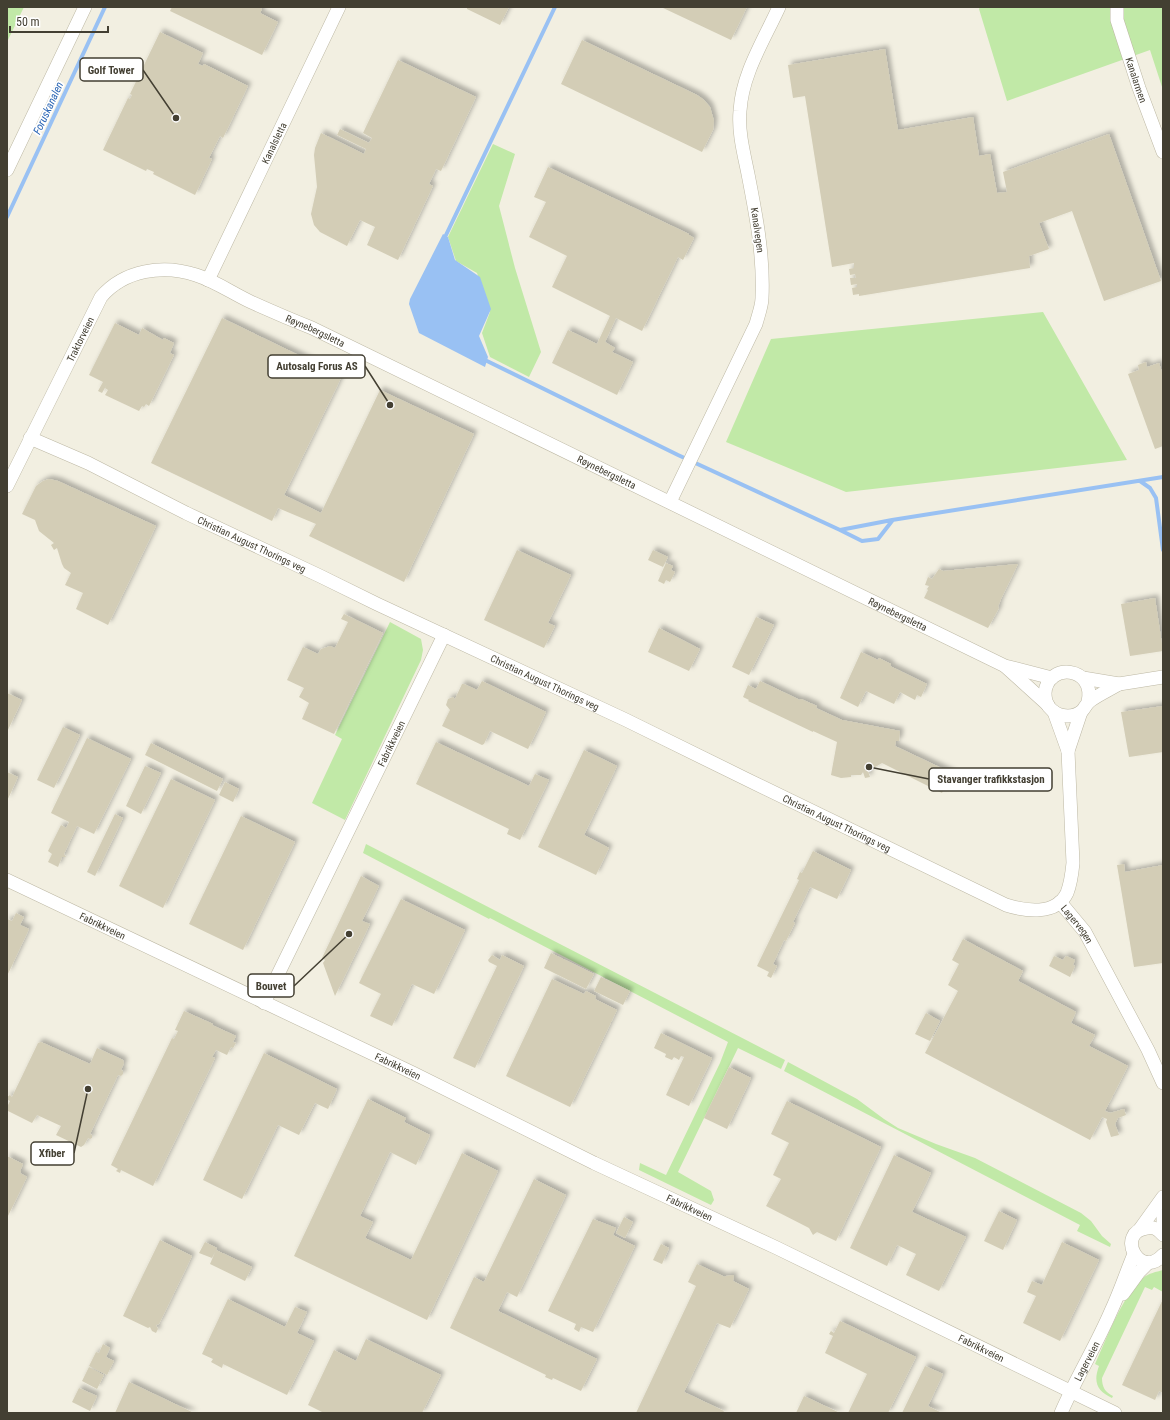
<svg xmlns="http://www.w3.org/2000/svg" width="1170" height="1420" viewBox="0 0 1170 1420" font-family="'Roboto Condensed',sans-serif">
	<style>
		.green { fill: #c1e9a7 }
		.water { fill: #99c1f3 }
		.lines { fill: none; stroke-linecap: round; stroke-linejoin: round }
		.stream { stroke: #99c1f3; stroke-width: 4 }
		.building { fill: #d3cdb6; filter: url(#shadow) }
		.minor-casing { stroke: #bdb8a4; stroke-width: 14 }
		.minor { stroke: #fff; stroke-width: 13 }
		.labels { text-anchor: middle; stroke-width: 3.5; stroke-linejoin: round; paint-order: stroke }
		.street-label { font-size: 10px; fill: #433f32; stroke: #fff }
		.water-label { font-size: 11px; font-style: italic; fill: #2763b3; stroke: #fff }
		.leader { fill: none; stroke: #433f32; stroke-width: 1.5 }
		.callout-dot { fill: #433f32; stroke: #fff; stroke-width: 1.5 }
		.callout { fill: #fff; stroke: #433f32; stroke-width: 1.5 }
		.callout-label { font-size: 11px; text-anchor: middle; font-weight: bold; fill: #433f32 }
	</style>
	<defs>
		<filter id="shadow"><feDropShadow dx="3.5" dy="-3.5" stdDeviation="2" flood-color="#0004"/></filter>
	</defs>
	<rect width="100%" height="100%" fill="#f2efe1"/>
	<path class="green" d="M7,7H24L7,42Z
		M980,7H1163V90L1150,50L1007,101L979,9Z
		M493,144L515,154L499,206L515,268L541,352L529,377L490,357L482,333L490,312L477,273L456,261L448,237Z
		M1043,312L1127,460L846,492L726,442L771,339Z
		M390,622L421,639L423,650L421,660L345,820L312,803L342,739L335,735Z
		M366,844L785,1060L781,1069L738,1048L678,1172L711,1191L714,1200L711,1205L639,1170L640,1163L666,1175L720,1063L728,1042L490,918L489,919L363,853Z
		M788,1062L857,1099L884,1119L898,1128L936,1144L975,1158L1081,1213L1091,1221L1102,1236L1111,1244L1110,1247L1077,1231L1080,1225L784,1071Z
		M1163,1270V1292L1154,1287L1152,1290L1145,1287L1102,1378C1102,1387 1105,1392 1113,1396L1112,1398C1097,1391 1093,1382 1099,1366L1095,1364C1106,1340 1123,1294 1143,1278C1149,1273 1156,1272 1163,1270Z"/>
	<path class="water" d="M443,234L448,237L455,260L480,277L491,309L479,336L488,357L485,367L419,333L409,304L410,299Z"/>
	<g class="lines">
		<path class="stream" d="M7,217L105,7
			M446,235L555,7
			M487,361L678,455L840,530L892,520L1163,477
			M1140,481L1150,488L1156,498L1163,550
			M840,530L862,541L878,539L892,521"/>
	</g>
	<path class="building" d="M172,7H258L262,9L260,13L278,22L262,55L170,11Z
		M467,7H509L500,25L467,9Z
		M661,7H747L731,40Z
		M160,32L203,53L198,64L203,66L204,64L248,86L223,138L220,136L209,158L212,159L195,195L153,174L154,172L147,169L146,171L103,150L128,98L130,99L132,95L130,94Z
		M582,40L697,95L704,100L710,107L714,121L713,130L702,152L561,84Z
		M885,49L898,130L973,117L979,156L990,154L997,193L1007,192L1003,172L1109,134L1161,281L1104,301L1072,211L1039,223L1049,249L1029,256L1030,268L859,296V294L853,295L852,288L857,287V284L851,285L850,278H856L855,274L850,275L849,269L854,268V263L832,267L805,96L793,98L788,65Z
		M398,60L476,97L441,171L436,169L429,184L433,186L398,260L367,245L375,227L360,220L347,246L320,232L314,225L311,214L317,187L314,155L315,148L321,133L364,154L366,149L337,135L340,129L369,143L372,138L363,133Z
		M548,167L689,234V235L694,238L683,260L678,257L642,331L616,318L605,342L615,348L612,352L633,362L617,395L552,363L568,330L597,344L610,316L552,287L567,256L529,237L546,202L534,197Z
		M222,318L342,376L284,495L321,513L380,390L474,434L404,582L309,536L316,524L278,508L272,521L151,463Z
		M115,323L139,335L142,328L163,340L164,338L174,343L170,353L174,355L149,406L146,404L144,407L142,406L139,411L105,395L108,390L105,388L107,384L102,393L98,391L103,382L89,375Z
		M1146,362L1147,367L1159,363L1162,372L1163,371V446L1155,449L1128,374L1139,370L1138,365Z
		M49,479L58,481L156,526L108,625L76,609L83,593L65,585L71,573L64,568L62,564L57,548L54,550L51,545L54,543L39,531L35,520L22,514L36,486L43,481Z
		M517,550L571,575L548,623L555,626L544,648L484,620Z
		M653,550L668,557L663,567L648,560Z
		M666,563L673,566L671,570L675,572L670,582L666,580L664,584L658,581Z
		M1018,564L1001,599L998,607L999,608L988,628L924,598L928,590L927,589L929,586L925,585L928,577L932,579L939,569L943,571Z
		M1155,598L1163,651L1130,656L1121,604Z
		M344,614L383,633L334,734L302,719L309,703L299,697L304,688L287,680L303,647L318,654L321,649L330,646L335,648L348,622L341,619Z
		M756,617L774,625L749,675L732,667Z
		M659,628L700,649L689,671L648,652Z
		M861,652L878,660L879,658L891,664L890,666L927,684L921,697L917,695L915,700L900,692L894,704L866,691L858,707L840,698Z
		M482,681L546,712L528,749L490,731L484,744L482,745L442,726L450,710L446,705L448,699L453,697L455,699L462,684H464L477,690Z
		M760,681L800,700L801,699L817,706L816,708L842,720L900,731L899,741H896L895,746L952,773L942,793L882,763L868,771L870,777L865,778L863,772L861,775H851V777L841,778L831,775L837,742L813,731V732L748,701L749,700L743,697L748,685L756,689Z
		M7,693L22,700L7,732Z
		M1163,706V752L1129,757L1121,712Z
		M63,727L80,735L54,788L37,780Z
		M87,738L131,759L94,834L77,826L64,854L66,857H62L58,867L48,862L52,854L48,851L61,825L66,828L69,822L51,813Z
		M436,742L529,786L535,774L549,780L520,840L507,834L509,829L416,784Z
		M151,743L223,779L217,791L145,755Z
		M584,750L617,766L584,835L609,848L596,875L538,847Z
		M145,766L161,773L141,814L126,806Z
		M7,772L18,777L7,801Z
		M171,779L215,800L163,908L119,886Z
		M225,782L239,789L233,802L219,795Z
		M115,814L123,818L95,876L87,872Z
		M241,816L295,842L243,950L189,924Z
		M813,851L851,870L837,899L810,887L793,922L795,923L786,941L784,940L773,964L777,966L771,978L767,976L769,972L757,966L799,880L797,879L800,872L802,873Z
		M1124,864L1125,872L1163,865V963L1134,967L1117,865Z
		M361,876L379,886L362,921L370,924L335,996L323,963L325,960L322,958Z
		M401,899L465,930L434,994L412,984L392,1026L370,1016L381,994L359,983Z
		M16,913L24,917L20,925L29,929L7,976V919L12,921Z
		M963,939L1023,971L1018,981L1076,1012L1071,1023L1095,1035L1089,1046L1128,1066L1105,1111L1110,1113L1124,1109L1126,1115L1118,1118L1115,1124L1119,1135L1111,1137L1106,1122L1107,1119L1102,1117L1090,1140L925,1053L958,991L948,985L959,964L952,960Z
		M551,953L594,974L586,989L544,968Z
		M492,955L500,960L502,955L524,966L475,1068L453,1058L497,966L489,962L488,960Z
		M1054,956L1063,960L1066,956L1075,960L1073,965L1075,966L1070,977L1049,966Z
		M601,977L630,991L623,1005L594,991Z
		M552,979L584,994L586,991L596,996L595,999L617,1010L570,1107L506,1076Z
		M184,1011L213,1024L212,1025L236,1036L233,1042L236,1043L233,1048L231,1047L227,1055L216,1050L212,1057L215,1058L153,1186L121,1170L120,1173L116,1171L118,1169L111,1165L172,1038L174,1039L178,1031L175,1030Z
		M926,1013L940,1021L930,1041L915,1034Z
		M661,1033L712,1058L689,1106L666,1095L684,1057L681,1056L679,1060L674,1057L672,1060L665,1057L666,1054L654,1048Z
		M41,1042L90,1064L97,1048L123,1060L124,1063L121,1070L123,1071V1074L121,1076L118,1075L90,1134L92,1135V1138L90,1139L88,1138L84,1145L81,1147L56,1135L61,1126L37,1115L32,1123L8,1111L7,1107L10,1101L8,1100L7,1097L10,1095L12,1097L38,1043Z
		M264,1053L337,1089L328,1109L315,1103L299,1135L278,1125L242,1199L203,1180Z
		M729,1067L751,1078L727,1129L704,1118Z
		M368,1099L406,1118L404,1122L430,1135L416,1165L390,1152L360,1216L373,1222L365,1238L411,1260L462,1153L498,1171L427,1320L294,1256Z
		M787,1101L881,1147L836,1241L817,1232L813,1235L809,1228L766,1206L781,1179L773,1175L789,1143L771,1134Z
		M894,1155L931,1173L912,1212L966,1237L939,1291L906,1275L916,1254L897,1245L887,1266L850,1248Z
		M7,1156L23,1164L20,1171H21L20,1173L27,1177L7,1218Z
		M534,1179L566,1195L517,1297L507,1292L498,1311L597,1359L581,1391L553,1378L552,1380L545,1377L546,1375L450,1328L474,1277L484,1282Z
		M999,1211L1017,1220L1003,1250L984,1241Z
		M624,1217L633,1222L625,1238L616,1233Z
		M593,1219L616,1228L613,1235L635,1246L593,1332L581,1327L579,1332L574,1329L576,1324L548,1311Z
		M160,1240L192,1256L159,1324L156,1325L158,1329L156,1333L152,1331L150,1327L148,1328L123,1316Z
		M205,1242L217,1248L212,1258L199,1253Z
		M1062,1242L1099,1260L1060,1341L1023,1323L1036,1296L1027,1292L1032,1281L1042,1285Z
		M661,1244L669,1248L662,1264L653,1260Z
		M216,1250L252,1267L245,1281L210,1264Z
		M697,1264L725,1277L726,1276L734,1275L733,1281L749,1289L730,1328L717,1323L684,1392L724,1411L723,1413H636L696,1286L688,1282Z
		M228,1299L285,1327L295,1307L307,1312L297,1333L314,1341L287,1395L223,1364L222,1368L211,1362L213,1359L202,1354Z
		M1163,1299V1393L1159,1391L1155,1400L1122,1385Z
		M840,1321L916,1357L888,1413H848L867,1374L825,1353L833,1336L829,1334L831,1331L834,1333Z
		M366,1339L441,1375L422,1413H324L308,1405L334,1350L356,1361Z
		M103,1344L110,1348L106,1357L114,1361L107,1375L89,1366L96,1352L99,1353Z
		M925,1366L943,1374L928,1406L942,1413H902Z
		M89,1367L104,1375L97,1389L82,1381Z
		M129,1382L194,1413H115Z
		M79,1388L97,1396L90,1411L72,1402Z
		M804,1396L840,1413H796Z"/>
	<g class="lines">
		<defs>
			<g id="minor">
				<path id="s1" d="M1117,7V20L1139,88L1163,152"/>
				<path d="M7,170L85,7"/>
				<path id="s2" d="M208,280L339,7"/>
				<path id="s3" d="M30,438L88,463L186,513L320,576L377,604L626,720L746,779L1006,905C1025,911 1056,916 1067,893C1071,883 1072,873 1073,863L1068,751L1054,712"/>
				<path id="s4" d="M7,486L101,297C124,270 163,264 196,275C215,281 232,293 251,302C271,311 292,320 312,328L1005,666L1052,678"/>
				<path d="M670,502L756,324C758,316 762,306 762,298C764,256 756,215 748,174C744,154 738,132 740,111C742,74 764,40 779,7"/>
				<path d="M1006,667L1048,705"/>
				<path d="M1083,678L1119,684L1163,677"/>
				<path d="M1088,702C1096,666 1047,662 1045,693C1045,698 1046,703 1049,707C1057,717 1072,719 1082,711C1085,708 1086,704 1090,701C1098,695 1109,690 1119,684"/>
				<path d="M1068,751L1081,712"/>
				<path id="s5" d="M7,880L413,1073L594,1163L777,1248L1115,1413"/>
				<path id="s6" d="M1060,902L1085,932L1148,1050L1163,1083"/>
				<path id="s7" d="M264,1003L444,635"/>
				<path d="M1163,1216V1222"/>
				<path d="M1140,1229L1163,1197"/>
				<path d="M1163,1235C1159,1230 1153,1226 1147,1228C1115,1232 1139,1281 1163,1255"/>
				<path d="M1123,1294L1139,1272L1149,1262"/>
				<path id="s8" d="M1061,1413C1076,1378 1096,1346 1111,1311C1120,1292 1126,1273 1134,1254"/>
			</g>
		</defs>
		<use href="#minor" class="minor-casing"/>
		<use href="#minor" class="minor"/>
	</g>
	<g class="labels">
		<g class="street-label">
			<text dy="4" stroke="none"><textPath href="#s1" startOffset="76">Kanalarmen</textPath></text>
			<text dy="4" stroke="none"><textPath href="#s2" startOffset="152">Kanalsletta</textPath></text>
			<text transform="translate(758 230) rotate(82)" y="4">Kanalvegen</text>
			<text dy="4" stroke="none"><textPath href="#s4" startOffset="446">Røynebergsletta</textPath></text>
			<text dy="4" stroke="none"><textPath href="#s4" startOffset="164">Traktorveien</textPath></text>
			<text dy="4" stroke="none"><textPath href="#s4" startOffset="770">Røynebergsletta</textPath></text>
			<text dy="4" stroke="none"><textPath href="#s3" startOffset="246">Christian August Thorings veg</textPath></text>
			<text dy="4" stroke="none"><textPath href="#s4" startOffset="1094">Røynebergsletta</textPath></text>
			<text dy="4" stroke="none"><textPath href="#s3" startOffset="570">Christian August Thorings veg</textPath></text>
			<text dy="4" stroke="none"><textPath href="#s7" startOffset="289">Fabrikkveien</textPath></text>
			<text dy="4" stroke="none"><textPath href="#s3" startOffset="894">Christian August Thorings veg</textPath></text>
			<text dy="4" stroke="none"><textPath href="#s6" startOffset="28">Lagervegen</textPath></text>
			<text dy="4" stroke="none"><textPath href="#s5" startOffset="106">Fabrikkveien</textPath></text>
			<text dy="4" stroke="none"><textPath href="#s5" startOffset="433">Fabrikkveien</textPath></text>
			<text dy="4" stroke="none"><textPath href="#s5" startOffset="757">Fabrikkveien</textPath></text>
			<text dy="4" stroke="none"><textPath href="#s5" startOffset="1081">Fabrikkveien</textPath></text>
			<text dy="4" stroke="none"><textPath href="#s8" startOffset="58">Lagerveien</textPath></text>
		</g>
		<g class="water-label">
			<text transform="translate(48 108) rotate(-65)" y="4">Foruskanalen</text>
		</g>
	</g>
	<path class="leader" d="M176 118L143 70M390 405L365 366M869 767L929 779M349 934L294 986M88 1089L74 1153"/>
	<g class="callout-dot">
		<circle cx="176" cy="118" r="4"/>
		<circle cx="390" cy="405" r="4"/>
		<circle cx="869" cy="767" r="4"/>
		<circle cx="349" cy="934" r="4"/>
		<circle cx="88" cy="1089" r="4"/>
	</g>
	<g class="callout">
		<rect x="80" y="58" width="63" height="23" rx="4"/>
		<rect x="268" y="355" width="97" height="23" rx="4"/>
		<rect x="929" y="768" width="123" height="23" rx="4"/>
		<rect x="248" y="974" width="46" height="23" rx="4"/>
		<rect x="31" y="1142" width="43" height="23" rx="4"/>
	</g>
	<g class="callout-label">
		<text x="111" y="74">Golf Tower</text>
		<text x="317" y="370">Autosalg Forus AS</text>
		<text x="991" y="783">Stavanger trafikkstasjon</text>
		<text x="271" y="990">Bouvet</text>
		<text x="52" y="1157">Xfiber</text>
	</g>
	<rect width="1170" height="1420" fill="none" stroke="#433f32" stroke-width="16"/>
	<path d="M10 26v6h98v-6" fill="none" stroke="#433f32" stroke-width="2"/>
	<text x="16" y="26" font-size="12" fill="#433f32" stroke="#ffffff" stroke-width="3" paint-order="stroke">50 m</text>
</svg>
